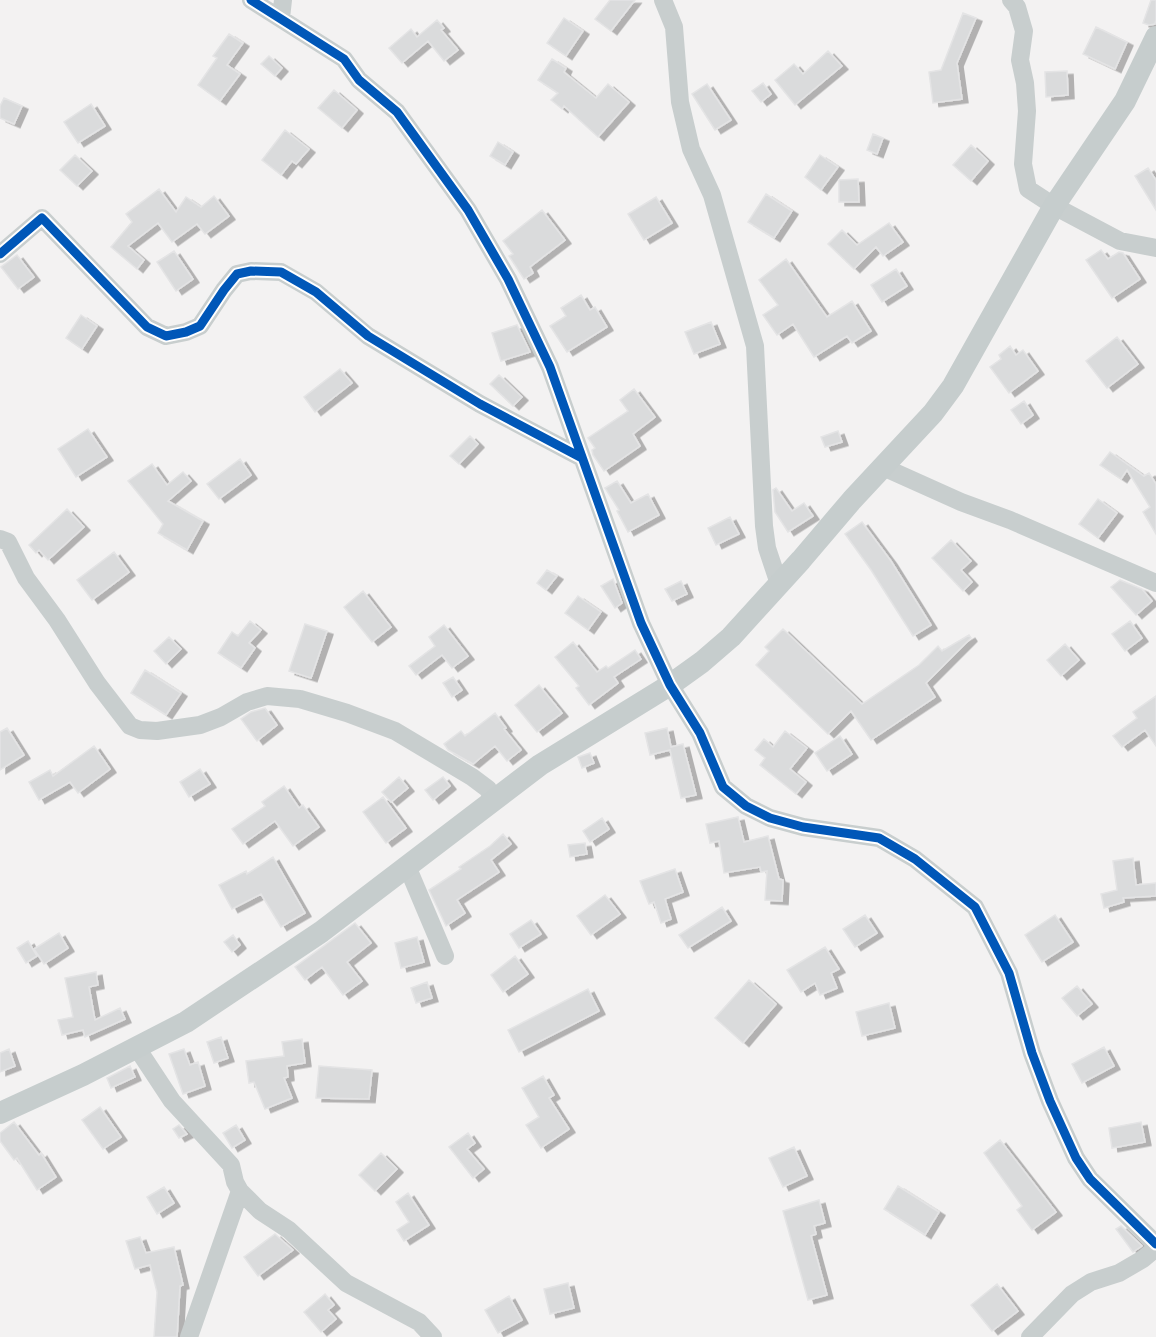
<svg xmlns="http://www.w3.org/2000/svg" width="1156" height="1337" viewBox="0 0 1156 1337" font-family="'Sofia Sans Condensed',sans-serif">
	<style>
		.building { fill: #dadbdc; stroke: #e4e4e5; stroke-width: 1.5; filter: url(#shadow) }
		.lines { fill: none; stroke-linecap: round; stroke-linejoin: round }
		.minor { stroke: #c8cece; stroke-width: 18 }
		.major { stroke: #c6cdcd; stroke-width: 22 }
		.cycleway-casing { stroke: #fff; stroke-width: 13 }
		.cycleway { stroke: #0057b8; stroke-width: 9 }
	</style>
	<defs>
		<filter id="shadow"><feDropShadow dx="6" dy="3.5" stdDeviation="0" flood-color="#0004"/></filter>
	</defs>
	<rect width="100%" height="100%" fill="#f3f2f2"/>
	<path class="building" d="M610,0H635L611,31L595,19Z
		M1151,0H1156V20L1155,24L1149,25L1143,23Z
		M963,13L976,18L957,63L962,99L933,103L929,72L941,70Z
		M564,18L583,31L566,56L547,43Z
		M437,20L444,28L441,30L458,50L444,61L428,41L402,63L389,48L411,29L417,37Z
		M1096,27L1127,42L1115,69L1083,54Z
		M229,34L243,43L227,65L240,74L220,101L198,85L217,58L213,56Z
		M828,51L842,66L795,105L775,80L794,64L803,74Z
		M269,56L282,68L275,76L261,64Z
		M552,59L566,68L564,72L596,98L608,84L629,102L598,137L564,106L562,109L551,100L558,93L538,80Z
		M1067,71L1068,95L1046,97L1045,72Z
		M763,83L771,94L761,102L752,91Z
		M707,84L731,120L715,130L692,94Z
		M334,90L357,110L342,128L318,108Z
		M4,98L22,106L14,124L0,118V106Z
		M91,104L105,126L78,143L64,122Z
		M285,130L309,149L296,164L292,161L281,175L262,160Z
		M873,134L883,138L877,154L867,150Z
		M498,142L513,152L505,165L490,156Z
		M971,145L988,161L971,181L953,165Z
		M75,155L92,171L77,186L60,170Z
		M820,155L838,167L821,190L805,177Z
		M1148,168L1156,180V210L1135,176Z
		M858,179L859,202H839V180Z
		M159,189L176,212L186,197L201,207L214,196L229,216L205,234L197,224L172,242L158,223L128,246L144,260L137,269L111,247L132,222L126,214Z
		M766,194L792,211L774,238L748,222Z
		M656,197L672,223L644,240L628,214Z
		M542,210L565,240L530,267L533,273L524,279L509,256L513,254L503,241Z
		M889,223L903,242L883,256L876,247L854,269L828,244L842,230L857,245Z
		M1101,250L1108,259L1119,252L1123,253L1140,279L1112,298L1086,260Z
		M174,251L193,279L176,291L157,262Z
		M17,255L34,277L18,289L1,267Z
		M786,259L827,317L852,301L871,331L852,343L847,336L814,357L793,324L777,335L763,315L778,305L759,280Z
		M896,269L907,286L882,302L871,285Z
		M581,295L590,310L595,307L607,327L567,352L550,326L566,316L561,308Z
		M81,315L97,326L82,349L66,338Z
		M711,322L720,344L694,354L685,332Z
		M517,325L530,352L501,361L492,333Z
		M1117,337L1138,364L1107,388L1086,361Z
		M1010,346L1016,355L1023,350L1038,371L1009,393L990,367L1001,359L999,355Z
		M340,369L352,383L315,412L304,397Z
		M499,375L522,397L513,406L490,384Z
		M634,389L655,417L633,434L640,446L604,471L593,455L592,450L595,448L588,438L628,411L620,400Z
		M1024,401L1033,415L1021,424L1011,410Z
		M88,429L107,457L76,477L58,449Z
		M838,431L842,442L825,447L821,437Z
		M470,436L478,444L459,464L450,456Z
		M1110,452L1144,476L1149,473L1156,484V534L1143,512L1150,507L1127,470L1121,479L1100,465Z
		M240,459L251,475L219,499L207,484Z
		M152,464L167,485L183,472L191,481L168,501L203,521L187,550L158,533L163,524L128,481Z
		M617,481L631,503L648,494L659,515L628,532L617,511L619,510L605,488Z
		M776,488L792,511L804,503L813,516L788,532L775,512L773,490Z
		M1098,499L1117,513L1098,538L1079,524Z
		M67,509L84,527L48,560L39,550L36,553L29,545Z
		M730,517L739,534L716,545L708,528Z
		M862,522L891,561L931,625L913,636L871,570L845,534Z
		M951,540L971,561L961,570L972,582L963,591L932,558Z
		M114,552L129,572L92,600L77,580Z
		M547,570L557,576L546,590L537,583Z
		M613,579L622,603L615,608L601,586Z
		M1120,580L1142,589L1152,601L1136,615L1111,587Z
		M681,581L687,594L672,601L665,589Z
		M363,591L391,627L372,642L344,607Z
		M578,596L601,612L588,630L565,613Z
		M250,621L261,630L249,643L255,648L241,668L218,653L232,632L238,636Z
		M1130,621L1142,638L1125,651L1112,634Z
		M305,624L327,631L311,678L289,671Z
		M444,625L468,656L452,668L442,655L416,675L409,666L435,646L429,637Z
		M783,629L862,704L919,665L938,646L942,651L969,635L971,638L926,683L935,697L871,740L851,711L828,734L756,665L769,651L765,647Z
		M169,637L181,649L166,664L154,651Z
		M573,642L597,672L606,666L608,668L635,650L641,659L614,677L618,683L589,705L576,688L579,686L555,657Z
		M1065,644L1079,660L1061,676L1047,660Z
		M145,670L181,693L166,715L131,693Z
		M453,677L462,690L452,697L443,683Z
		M539,685L562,713L537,732L515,705Z
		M1156,696V746L1145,730L1122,747L1113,736L1137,718L1133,712Z
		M265,708L277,725L257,741L241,719L251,712Z
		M495,713L506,728L504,729L521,750L507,761L495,746L473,764L448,750L444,744L461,731L465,736Z
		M7,728L24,755L0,770V732Z
		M667,728L671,747L683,744L696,795L681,798L670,750L650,755L645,733Z
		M785,731L807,748L790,769L806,782L796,794L760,765L765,758L755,750L764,739L773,747Z
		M840,736L852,754L827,771L815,753Z
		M94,746L110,769L78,793L70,782L39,800L29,782L50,770L53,776Z
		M590,753L594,763L582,768L578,757Z
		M200,769L210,784L189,797L180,782Z
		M399,777L408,788L391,802L382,792Z
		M443,777L450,786L433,800L425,790Z
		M284,786L299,808L303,805L319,827L293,846L275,821L243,844L232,829L265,806L262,802Z
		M383,797L406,828L386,843L363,812Z
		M738,817L744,842L768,836L779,879L783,880L782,901L765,900L767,871L761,872L760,867L724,873L719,841L710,843L706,824Z
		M602,818L609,829L590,842L583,831Z
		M503,834L511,844L491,860L499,872L457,900L465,913L446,926L429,890L461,869L459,867L490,846Z
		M585,843L587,854L570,857L568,845Z
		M273,857L305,913L281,927L261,894L232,909L219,885L246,871L247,874Z
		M1133,858L1136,885L1156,883V896L1123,898L1124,902L1104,908L1101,894L1117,890L1113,861Z
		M675,869L683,892L665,899L671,919L661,923L654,902L649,904L640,881Z
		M605,895L620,914L591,935L577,916Z
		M722,907L731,921L688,948L679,935Z
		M865,915L877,933L855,947L843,929Z
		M1055,915L1073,942L1042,962L1025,935Z
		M531,920L541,934L519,948L510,934Z
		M355,923L371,943L347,962L362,981L343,995L322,967L305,980L295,967Z
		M59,933L68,948L44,964L34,949Z
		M233,935L240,945L232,952L224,942Z
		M417,937L424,962L401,968L395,943Z
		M28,941L37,956L26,963L17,948Z
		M825,947L839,969L831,973L837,988L820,995L815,983L801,992L787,970Z
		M515,956L528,974L503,992L491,975Z
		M96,972L98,985L89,987L95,1020L120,1008L125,1019L85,1037L83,1030L62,1035L58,1020L73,1017L65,978Z
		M749,980L776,1004L743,1043L715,1018Z
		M427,982L432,998L416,1003L411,988Z
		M1077,986L1092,1004L1077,1016L1062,998Z
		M588,989L599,1011L519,1052L508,1030Z
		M889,1003L895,1028L862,1036L856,1012Z
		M221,1037L228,1058L214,1063L207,1042Z
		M302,1039L305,1063L287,1066L288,1077L284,1078L292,1098L265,1109L254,1082L249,1083L246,1061L284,1056L282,1042Z
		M1104,1047L1114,1066L1082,1083L1072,1064Z
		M9,1049L15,1066L0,1072V1053Z
		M184,1049L190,1065L198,1062L205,1086L183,1094L169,1054Z
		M130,1066L135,1077L111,1088L107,1078Z
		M319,1066L372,1070L369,1099L316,1098Z
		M543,1076L554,1095L549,1098L569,1129L541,1148L526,1125L539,1117L522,1088Z
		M100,1107L121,1137L103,1149L82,1120Z
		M14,1122L39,1155L41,1153L56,1177L37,1190L17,1158L14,1160L0,1141V1133Z
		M1141,1122L1145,1142L1112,1148L1109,1128Z
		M179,1125L187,1134L179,1138L173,1129Z
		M236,1125L245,1140L232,1148L223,1133Z
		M468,1133L475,1143L467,1149L484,1169L473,1178L449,1147Z
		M1000,1140L1056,1212L1032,1230L1017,1210L1022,1206L984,1153Z
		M794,1147L807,1176L783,1187L769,1158Z
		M381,1153L397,1169L375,1191L359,1175Z
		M898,1186L939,1212L925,1235L884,1209Z
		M164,1187L174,1203L157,1214L147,1197Z
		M408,1193L429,1225L404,1241L397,1230L409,1222L396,1202Z
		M819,1200L825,1223L814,1226L816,1234L811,1236L827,1295L808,1300L783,1211Z
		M1121,1226L1142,1246L1133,1252L1116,1229Z
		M275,1234L293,1250L258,1276L244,1257Z
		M140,1237L146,1253L174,1247L183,1285L180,1286L177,1337H154L157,1292L150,1265L135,1269L126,1241Z
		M568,1283L574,1308L550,1314L544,1289Z
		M997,1284L1018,1311L992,1331L971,1305Z
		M325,1294L334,1305L328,1310L336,1319L321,1332L304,1312Z
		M509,1296L522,1320L498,1333L485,1310Z"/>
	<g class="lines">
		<path class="minor" d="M251,0L344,59L359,80L397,112L468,210L508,279L550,367L641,623L670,685L700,733L723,787L746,806L770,818L803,827L879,838L915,859L975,907L1009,973L1032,1053L1050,1101L1076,1158L1090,1179L1156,1244
			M663,0L674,27L680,102L691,149L712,195L755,346L764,526L767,548L779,584
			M1011,0L1017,7L1024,31L1020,60L1025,83L1027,111L1023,164L1028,189L1054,206L1120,241L1156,248
			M281,18L283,0
			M0,254L42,218L147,327L166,336L186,332L200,326L224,290L237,274L251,271L281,272L316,292L368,336L480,404L582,458
			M883,467L961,502L1010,520L1156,583
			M0,539L8,542L26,578L57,620L97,683L130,726L140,730L157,731L200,725L221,717L247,702L267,696L300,699L347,713L395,731L472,777L488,789L493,800
			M407,866L445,956
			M137,1048L172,1101L231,1165L235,1182L240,1191L260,1211L289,1230L346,1283L419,1322L433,1337
			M189,1337L240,1191
			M1030,1337L1072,1294L1091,1282L1119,1273L1143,1259L1156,1248"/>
		<path class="major" d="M0,1113L83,1075L186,1022L321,932L540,765L670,685L702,662L731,637L801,560L852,500L933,413L953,386L1054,206L1125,101L1156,37"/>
		<defs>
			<path id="cycleway" d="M251,0L344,59L359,80L397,112L468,210L508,279L550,367L641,623L670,685L700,733L723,787L746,806L770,818L803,827L879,838L915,859L975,907L1009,973L1032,1053L1050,1101L1076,1158L1090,1179L1156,1244
				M0,254L42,218L147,327L166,336L186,332L200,326L224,290L237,274L251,271L281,272L316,292L368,336L480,404L582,458"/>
		</defs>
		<use href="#cycleway" class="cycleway-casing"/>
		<use href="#cycleway" class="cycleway"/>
	</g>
</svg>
